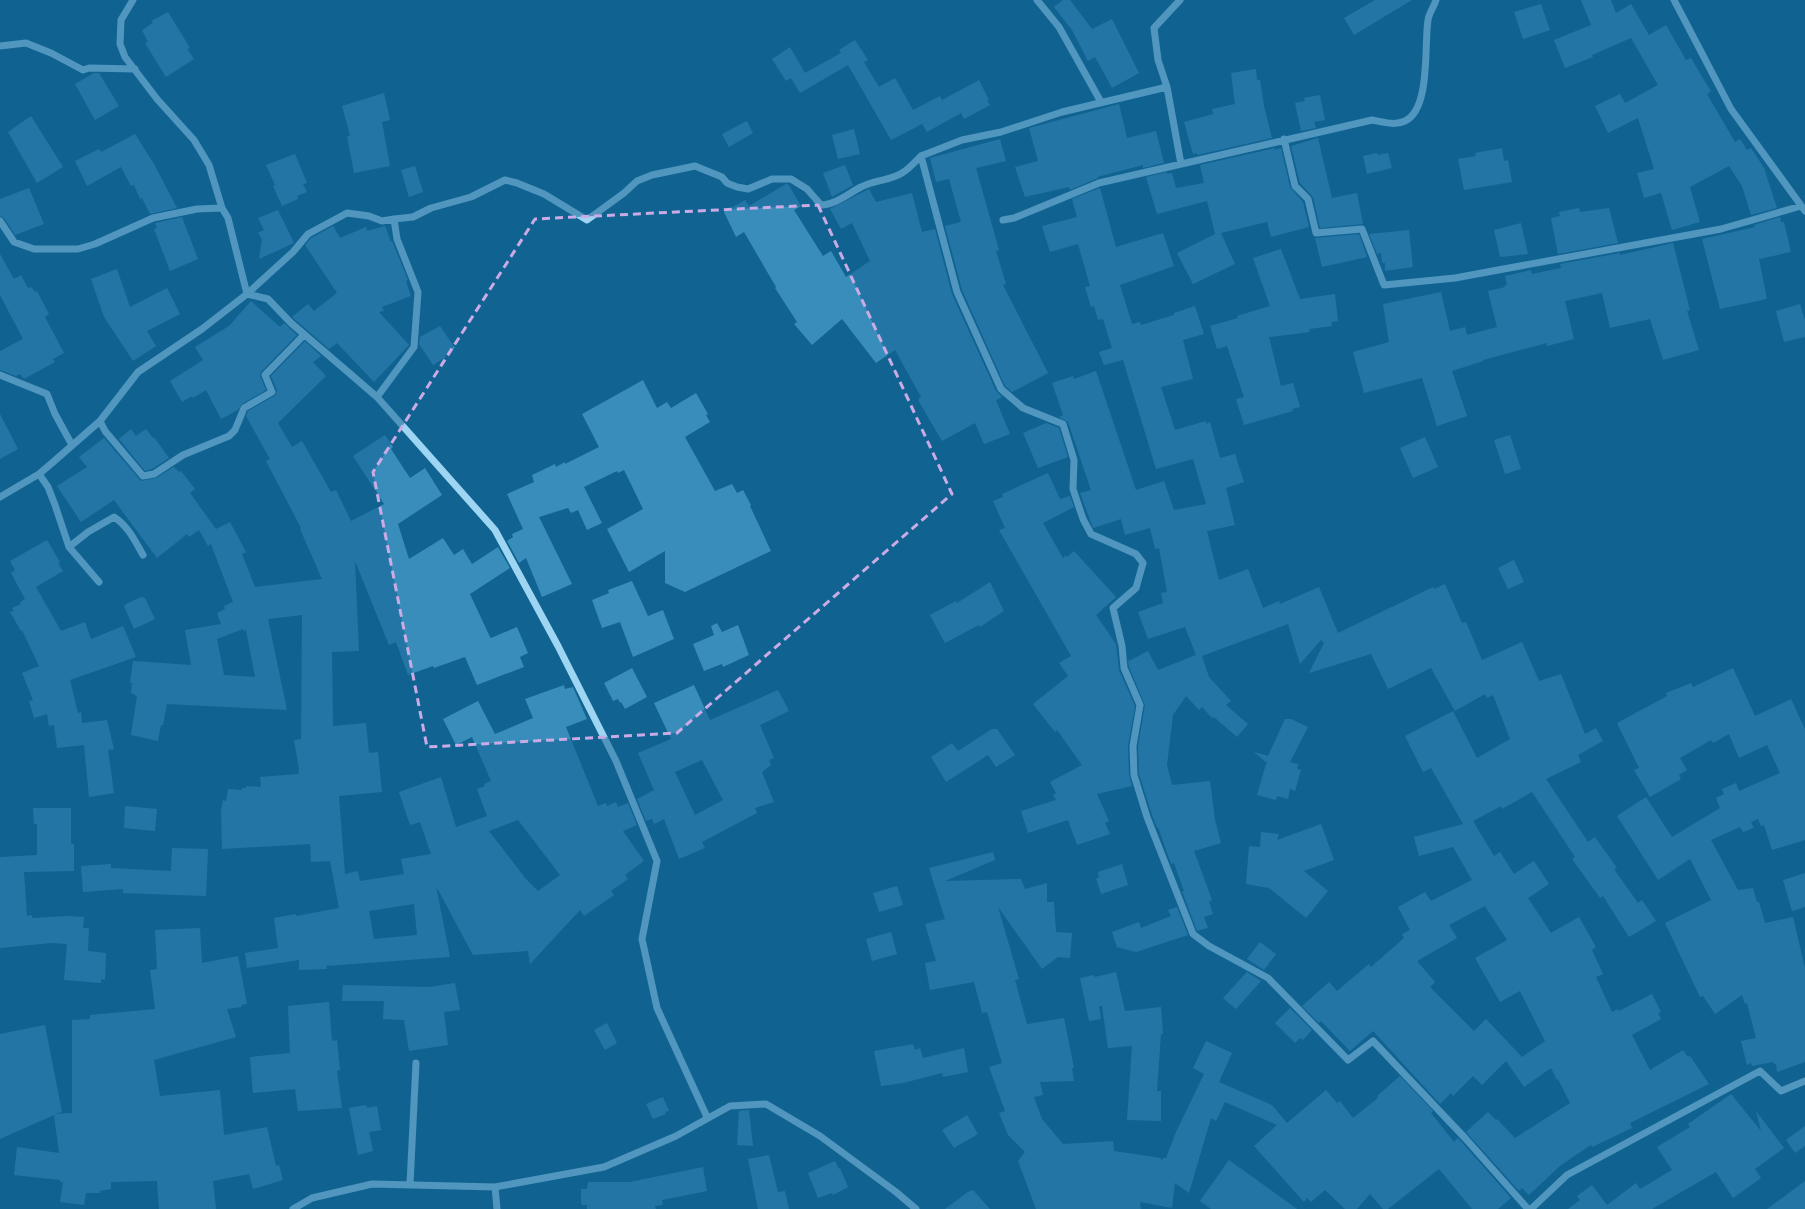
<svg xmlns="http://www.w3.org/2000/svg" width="1805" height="1209" viewBox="0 0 1805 1209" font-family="'Alegreya Sans',sans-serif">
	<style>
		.building { fill: #398dba; fill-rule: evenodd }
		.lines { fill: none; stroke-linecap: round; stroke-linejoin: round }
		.minor { stroke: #9dd5f3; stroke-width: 7 }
		.marked { fill: none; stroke: #caabe5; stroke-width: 3; stroke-dasharray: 8 5; stroke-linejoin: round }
	</style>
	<rect width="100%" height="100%" fill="#116391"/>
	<path class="building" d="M1063,0H1070L1092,29L1112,19L1139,73L1112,88L1095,57L1088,61L1072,30L1054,7Z
		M1375,0H1412L1354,35L1344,18Z
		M1581,0H1611L1616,13L1631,4L1649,35L1666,25L1686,60L1691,58L1704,80L1711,91L1707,94L1735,142L1740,139L1747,150L1751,148L1764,168L1777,208L1751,215L1742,186L1729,166L1690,187L1700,222L1672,230L1661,193L1644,198L1637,173L1654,169L1638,118L1608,133L1595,106L1620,94L1625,103L1658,85L1631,38L1592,55L1593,57L1565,68L1554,40L1591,25Z
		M1541,4L1550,30L1523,39L1514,12Z
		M168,12L190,48L187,49L194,59L166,77L145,43L148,42L142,30L153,23L151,21Z
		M855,40L868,60L864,62L879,87L895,78L913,110L940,96L942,100L979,80L989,100L987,101L990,105L964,119L961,113L927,132L922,124L891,140L848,65L800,93L791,78L786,81L772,59L790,47L805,73L841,53L839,50Z
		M1256,69L1257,80H1260L1264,106L1272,138L1197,155V153L1193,154L1184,122L1213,114L1212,109L1235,104L1231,73Z
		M94,73H99L119,106L95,120L75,84Z
		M384,93L390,120L382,122L390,166L354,173L347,137L350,135L342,106Z
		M1320,95L1325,120L1314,122L1316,128L1301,131L1295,103L1305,101L1304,98Z
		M1119,104L1127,138L1156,131L1164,163L1143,168V165L1097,177L1098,178L1070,190L1069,187L1025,197L1015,167L1038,161L1029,128Z
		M31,116L63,167L37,183L8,132Z
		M747,121L753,133L729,147L722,134Z
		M854,129L860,154L838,159L832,135Z
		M135,134L154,164L177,208L150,214L142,198L140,199L134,185L131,186L121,167L87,186L75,161L99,149L101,152Z
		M1318,138L1332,198L1357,193L1363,224L1320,228L1313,197L1300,183L1291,146Z
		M1000,139L1006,161L976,168L999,250L996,251L1006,284L1003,285L1048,373L1012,392L1005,386L962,290L945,226L961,222L949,179L936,182L930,158Z
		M1275,148V150L1281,148L1290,187L1303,202L1309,227L1271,237L1267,222L1221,233L1235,264L1193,284L1177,253L1215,234L1207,201L1157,214L1146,177L1167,172V174L1172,173L1176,188L1204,183L1200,165Z
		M1502,148L1504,161L1508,160L1512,182L1464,190L1458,159L1476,156L1475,153Z
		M1377,153L1378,155L1388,153L1392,168L1367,174L1363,156Z
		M295,154L307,183L303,184L307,192L297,196L298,199L282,206L273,186L275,185L266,165Z
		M845,165L853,185L832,197L823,173Z
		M415,166L423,192L409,197L401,170Z
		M786,184H788L801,206L794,210L823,256L831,251L846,277L870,261L852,223L841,229L830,209L869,189L876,202L912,193L922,232L935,229L952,294L996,391L1002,397L996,400L1010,434L984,444L975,423L942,441L918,400L921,397L895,350L876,363L842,319L812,345L794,324L797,322L775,288L776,287L744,232L736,237L724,212L745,200L749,206Z
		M29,188L44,224L15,235L4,218L0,216V199Z
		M1100,188L1116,247L1163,233L1174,266L1120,285L1132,324L1140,322L1141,325L1174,315V313L1195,306L1204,334L1183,340L1193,379L1161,387L1175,430L1206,421V424L1210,422L1220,458L1235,454L1244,482L1226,488L1235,525L1207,531L1219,580L1248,569L1263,608L1279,601L1280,604L1319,587L1338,633L1433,587L1434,589L1445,584L1462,623L1466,622L1482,660L1522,642L1539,681L1561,674L1585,734L1596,728L1603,741L1578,755L1581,762L1546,779L1588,842L1595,837L1617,868L1614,869L1638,903L1642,900L1656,921L1641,930L1629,937L1603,896L1600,898L1572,859L1575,857L1532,792L1502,809L1501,806L1473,821L1494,856L1500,852L1514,874L1534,861L1549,884L1528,898L1551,933L1579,917L1596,947L1592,950L1603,974L1596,977L1612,1012L1618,1009L1619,1011L1652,994L1661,1012L1658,1013L1661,1019L1632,1035L1650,1070L1683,1050L1688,1057L1690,1056L1709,1084L1630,1123L1632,1128L1592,1147L1591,1145L1561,1165L1529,1195L1522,1188L1519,1191L1466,1132L1488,1112L1496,1120L1497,1119L1515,1138L1570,1103L1558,1079L1557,1080L1551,1068L1524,1087L1506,1061L1482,1085L1473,1076L1453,1096L1451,1093L1440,1104L1373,1031L1350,1051L1321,1021L1319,1023L1302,1006L1329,982L1337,991L1369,964L1371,967L1404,938L1402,934L1410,930L1398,907L1425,892L1431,901L1472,880L1453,847L1419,856L1414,837L1463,824L1431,768L1423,772L1405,736L1453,711L1477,758L1510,739L1493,695L1487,698L1485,694L1455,711L1431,668L1388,689L1371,654L1309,673L1324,643L1321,640L1300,664L1288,624L1202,656L1209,677L1231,701L1226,705L1248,724L1237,737L1214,717L1212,718L1202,707L1199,710L1186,696L1173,715L1167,765L1172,785L1210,781L1215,820L1221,843L1194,851L1212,900L1209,902L1213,914L1204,917L1208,928L1197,931L1182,891H1184L1174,863L1171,864L1158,827L1157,828L1152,815L1139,774L1138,746L1145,705L1129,667L1128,660L1129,661L1148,651L1158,670L1196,655L1185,627L1148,639L1138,612L1163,603L1161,593L1167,592L1159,548L1155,549L1150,528L1125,535L1121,519L1093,528L1080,493L1091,490L1068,422L1059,417L1063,415L1052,383L1073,376L1074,379L1096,371L1136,490L1164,481L1174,510L1206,504L1193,459L1156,469L1123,360L1104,365L1099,352L1112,348L1103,319L1098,320L1094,306L1091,307L1085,287L1090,286L1078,244L1050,252L1042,226L1077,217L1072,199ZM1485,906L1507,940L1475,958L1500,1002L1520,991L1545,1041L1522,1057L1486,1019L1474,1031L1430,987L1435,982L1417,961L1457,938L1449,925Z
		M1579,208L1580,212L1609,208L1618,243L1558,254L1551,218L1560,216L1559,212Z
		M278,210L294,243L259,259L262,239L258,233L264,230L258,218Z
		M182,217L198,259L170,271L154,229L157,228L155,223Z
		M1780,217L1781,222H1784L1791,252L1759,259L1767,299L1720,309L1702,239L1755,227L1754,225Z
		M1521,223L1528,254L1500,257L1494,230Z
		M333,226L340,238L366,227L367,231L385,226L391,242L392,241L408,280L406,281L411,296L382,307L384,311L379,312L409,345L374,382L337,343L329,349L292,317L308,304L314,311L337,293L305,245L311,238Z
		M1409,230L1413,267L1385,271V263H1382L1381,253L1377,254L1369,234Z
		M1359,234L1367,257L1322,267L1315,238Z
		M1673,243L1690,310L1687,311L1699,350L1663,360L1650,319L1610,328L1602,293L1565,301L1574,339L1547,346V343L1483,360V361L1452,371L1467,416L1437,426L1422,378L1364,393L1353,352L1389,342L1383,304L1441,292L1450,331L1465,327L1467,335L1497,327L1488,291L1505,287L1504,286L1507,285L1505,276L1531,270L1532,274L1561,268L1560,264L1620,253V255Z
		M1281,249L1300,299L1335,294L1338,321L1331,322L1332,326L1309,329L1310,332L1269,337L1281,386L1293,383L1300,407L1292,409L1293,411L1244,425L1236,399L1244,397L1227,346L1217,349L1210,326L1238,318L1237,316L1270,306L1253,258Z
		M0,254L14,279L21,275L28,288L31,287L35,292L37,291L49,314L45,317L64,353L53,359L55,362L24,379L20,374L16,376L0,370V351L23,339L0,295Z
		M117,269L130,307L167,288L180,314L147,331L156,346L133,361L104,317L91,279Z
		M251,301L280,327L284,323L297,335L261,372L260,376L266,390L242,404L238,410L221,419L206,390L193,398L192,396L182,402L170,381L203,360L195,347L229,326Z
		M1800,304L1805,320V337L1784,342L1776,311Z
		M440,326L455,348L445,355L446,357L433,365L419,344L420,337Z
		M305,341L321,356L313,362L326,376L278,423L292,447L302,441L331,492L336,490L351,521L384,504L353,456L385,435L393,447L391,449L410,478L425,468L442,495L398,524L409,559L443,538L454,555L463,549L472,564L498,547L510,568L470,594L490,637L491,638L517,627L528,653L520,657L524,667L477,685L465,657L434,668L433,666L408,675L396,642L389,645L355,561L359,651L332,652L333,726L366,723L369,753L378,752L382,792L339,796L345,874L358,871L360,881L404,874L401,859L431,854L420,822L410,825L399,792L441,777L456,827L487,816L477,789L485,786L484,784L491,781L472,737L456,745L443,719L478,701L495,734L533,718L525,699L564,685L565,689L573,687L587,719L566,727L598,806L606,803L607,806L616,802L618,807L628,803L637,825L623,831L644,861L625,875L628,879L611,891L614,895L584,916L580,910L530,964L528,951L473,955L436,886L450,957L326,966L327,969L299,970V960L247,968L245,953L278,948L274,918L296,914V916L339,908L330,861L311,862L310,844L222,849L221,811L223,800L226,801L228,789L242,790V788H246V786L261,787L260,777L298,774L299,769L294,740L301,739L302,615L268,619L287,710L167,704L163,725H161L158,741L131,735L137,696L131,693L132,683H130L133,661L191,665L185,630L221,624L217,613L225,609L224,606L233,602L211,544L208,546L199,530L189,537L187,534L157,558L114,500L81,522L57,486L87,467L79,457L104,438L141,481L156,478L174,467L179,472L181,471L195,489L190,493L216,529L230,522L246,552L242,554L255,587L322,579L300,529L301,528L266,461L270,459L246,416L248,411L276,395L277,390L271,376ZM243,629V631L246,630L255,677L224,675L217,639ZM518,820L560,875L538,891L526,879L489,831ZM414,904L417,935L374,939L369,911Z
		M643,380L657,408L667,402L671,408L696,393L708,414L706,415L710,422L685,437L715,491L732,484L737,493L743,490L751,505L750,506L771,551L685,592L665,583V551L629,572L607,529L643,509L624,470L618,473L617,471L584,487L602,523L587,530L578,510L571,513L568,508L539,517L572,584L542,597L526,558L519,563L507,541L513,537L512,534L523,529L507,494L534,482L532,475L555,464L556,467L565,462V464L599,447L582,414Z
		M0,414L18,449L0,459Z
		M1046,423L1059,428L1068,457L1038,468L1023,433Z
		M131,429L136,436L146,429L153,438L154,437L169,458L152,469L145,471L119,439Z
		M1510,435L1521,469L1505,474L1494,440Z
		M1425,437L1438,467L1413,478L1400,448Z
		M1048,473L1060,499L1070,496L1074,507L1043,523L1063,558L1066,555L1067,557L1074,551L1116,597L1096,615L1116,644L1119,670L1135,706L1128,746L1129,775L1132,786L1097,794L1109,821L1105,823L1110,834L1077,845L1068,820L1028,833L1021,811L1056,800L1053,795L1056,793L1050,782L1082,765L1057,730L1055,732L1033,704L1068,676L1059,663L1071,656L999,530L1005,528L993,501L1003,497L1002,494Z
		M47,540L60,562L58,563L63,571L36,587L61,631L85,622L91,639L123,626L136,657L70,680L78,713L81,712L82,723L107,720L114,749L108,750L114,793L89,797L84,745L57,748L54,725L49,726L47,714L34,718L29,701L33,700L22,673L39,666L22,630L21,631L10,612L14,611L12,608L21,604L20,602L25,599L11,573L15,570L10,561Z
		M1514,560L1524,582L1508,589L1498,568Z
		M632,581L648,616L663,610L674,639L633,657L620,622L602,628L592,600L609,593L608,590Z
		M990,582L1004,611L980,627L979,625L945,643L930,615L956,601L957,603Z
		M143,596V598H145L155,619L134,629L124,606L126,605V604Z
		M717,623L722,632L738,625L749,655L723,667L722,664L704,671L693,644L714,635L711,626Z
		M632,668L647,697L625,709L621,702L620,703L618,699L613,701L604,683Z
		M1733,668L1755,716L1791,699L1805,729V840L1772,850L1764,825L1761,826L1758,819L1751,822L1754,828L1743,832L1740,827L1711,840L1738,890L1753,888L1757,902H1759L1765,923L1793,917L1805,968V1062L1777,1072L1776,1064H1774L1773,1062L1752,1066L1751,1063L1747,1065L1741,1041L1756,1038L1747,1003L1745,1004L1742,995L1715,1014L1703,996L1700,997L1665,923L1711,900L1690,859L1658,880L1617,816L1646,797L1672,837L1720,808L1716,798L1724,794L1722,789L1736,783L1739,791L1780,773L1767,745L1739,758L1729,734L1713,743L1711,740L1680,758L1687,770L1679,775L1681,779L1650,797L1634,770L1639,768L1617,723L1667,696L1666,693L1691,683L1693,687Z
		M694,685L710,720L778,690L789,711L760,725L774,758L769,760L771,765L762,772L774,802L755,808L757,813L702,842L705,848L679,859L664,819L654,824L652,819L646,821L637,799L654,790L638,753L671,739L654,703ZM702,760L723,800L695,815L675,772Z
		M1285,719H1291L1308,727L1290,762L1298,764L1297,769L1301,770L1295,791L1290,789L1288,799L1277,796L1276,800L1257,795L1266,764H1268L1254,752L1268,756Z
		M992,729H997L1015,755L996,767L988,755L946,782L931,757L952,743L958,751Z
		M125,806L157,809L155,831L124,828Z
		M33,808H71V844H74V871L24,872L27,916L32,915V918L67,916L84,917L83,928H89L88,951L106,953L105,980L101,979V983L64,980L67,944L51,943L0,948V857L37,855V824H34Z
		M1321,824L1334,860L1304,871L1328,891L1306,918L1269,888L1246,884L1249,846L1260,847L1261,832L1279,834L1277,840Z
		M172,848L208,849L206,896L123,893V889L83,892L81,866L111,864V868L171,871Z
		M993,852L995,860L945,881L1021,879L1025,889L1047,883V902H1054L1056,932L1072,933L1070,958L1058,957L1042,969L998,907L1019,979L1015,980L1027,1024L1064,1018L1074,1068H1072L1074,1081L1040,1082L1043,1095L1034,1097L1042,1119L1063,1144L1113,1141L1114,1151L1161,1158V1161L1163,1158H1166L1176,1132L1204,1074L1193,1068L1206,1041L1232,1053L1219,1082L1272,1105L1287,1123L1326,1090L1337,1103L1340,1101L1353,1118L1378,1098L1377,1096L1400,1076L1433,1111L1431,1113L1454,1142L1458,1138L1511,1198L1498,1209H1472L1439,1169L1388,1209H1383L1370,1194L1357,1209H1345L1325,1190L1311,1202L1307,1198L1304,1202L1254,1146L1277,1125L1225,1102L1216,1121L1211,1118L1189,1193L1175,1183L1172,1208L1140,1202L1141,1209H1036L1018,1161L1025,1152L1008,1135L999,1113L1005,1111L989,1067L1002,1063L987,1012L982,1013L974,982L930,990L925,963L936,961L925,924L945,919L929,868Z
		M1122,864L1128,885L1101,894L1096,878H1099L1098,872Z
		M1805,873V907L1792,911L1783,880Z
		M897,886L903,905L879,912L873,893Z
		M1177,907L1188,935L1136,952L1117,947L1112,932L1139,922L1141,928L1171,916L1168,910Z
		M200,928L202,963L238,956L247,1004L241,1005L242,1007L227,1009L236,1037L154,1060L160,1096L220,1090L224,1135L267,1127L276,1166L279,1165L283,1180L253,1189L249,1174L213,1181L216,1209H159L157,1181L111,1182V1189L100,1191V1193H86L84,1205L60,1202L63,1182H60V1180L14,1175L17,1147L59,1153L54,1115L0,1139V1034L45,1025L62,1112L55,1114L72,1113V1020L90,1019V1015L155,1009L150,970L157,969L155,930Z
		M891,932L897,954L872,961L866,939Z
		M1260,942L1276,954L1264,970L1247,959Z
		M1116,972L1125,1011L1161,1007L1163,1034H1161L1157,1091H1161V1121L1127,1120L1132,1046L1108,1048L1102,1006H1099L1101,1019L1089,1021L1080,978L1094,975L1095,977Z
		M1247,972L1261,981L1236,1009L1223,998Z
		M455,983L460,1010L444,1012L448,1045L409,1051L404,1020L383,1019L384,1001H342L343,985L429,987Z
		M329,1002L332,1041L337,1040L340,1070L337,1071L342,1108L298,1111L295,1089L253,1093L250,1057L290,1053L288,1006Z
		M1290,1008L1312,1030L1303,1040L1300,1038L1295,1043L1275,1023Z
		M607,1023L617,1043L605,1050L594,1030Z
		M913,1044L915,1050L920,1048L923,1058L964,1048L968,1072L943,1077L942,1073L903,1083L881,1086L874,1051Z
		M1731,1094L1761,1131L1756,1111L1784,1148L1755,1169L1761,1178L1733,1198L1716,1172L1652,1209H1568L1580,1200L1577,1196L1592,1185L1607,1205L1636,1183L1640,1189L1672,1170L1657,1147L1690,1127L1688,1124Z
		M663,1097L669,1111L665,1112L666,1114L653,1119L646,1104Z
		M366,1105L367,1108L377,1106L381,1130L369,1132L373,1151L358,1155L349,1108Z
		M749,1110L753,1146L737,1145L739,1111Z
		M967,1115L978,1134L954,1148L942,1130Z
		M1805,1126V1146L1795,1153L1786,1140Z
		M769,1155L778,1192L785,1191L789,1209H758L748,1159Z
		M1229,1160L1297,1209H1211L1200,1201Z
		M835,1161L839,1169L840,1168L848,1187L833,1195L832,1193L818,1198L808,1173Z
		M703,1167L707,1191L662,1200L663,1205L655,1206L656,1209H587V1205H582L581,1202V1189H587L588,1182H630Z
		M1805,1181V1209H1767Z
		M973,1190L990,1209H945L968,1192Z"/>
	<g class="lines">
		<path class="minor" d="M133,0L121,20L120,44L125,57L157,99L194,140L209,165L222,208L228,218L247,294L268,299L291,323L377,397L495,530L558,646L616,761L657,861L642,939L657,1008L707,1117
			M1037,0L1059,27L1101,102
			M1180,0L1154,28L1158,60L1167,87L1181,164
			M1674,0L1731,109L1805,211
			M0,46L26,43L51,53L83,70L89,68L135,69
			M1167,87L1062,112L1001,132L962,140L921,156L957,292L1001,389L1023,408L1063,424L1074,460L1073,489L1083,519L1091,534L1136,554L1143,563L1136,588L1113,608L1122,646L1124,668L1140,705L1133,746L1134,775L1147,817L1193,934L1209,946L1268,978L1348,1060L1373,1041L1465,1138L1528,1209
			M1284,139L1295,186L1308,199L1316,233L1362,229L1384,285L1455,278L1721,229L1801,206
			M394,219L413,217L431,208L471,197L505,180L517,183L544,194L587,220L624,193L637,181L652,175L695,166L722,177L727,183L737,187L748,189L772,179H791L807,189L821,205C835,205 849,193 861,187C874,180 889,181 902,173C909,169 915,162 921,156
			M1003,220L1014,218L1099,183L1372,120C1383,122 1395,126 1405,121C1431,109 1424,44 1428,20C1429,13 1434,7 1436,0
			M0,221L14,242L34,249H78L95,244L153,218L197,209L222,208
			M0,375L47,394L55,414L72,445
			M100,421L105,431L143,476L154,474L183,455L229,436L235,430L244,408L272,392L265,375L304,335
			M39,474L48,487L55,505L69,547L99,582
			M0,497L39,474L52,463L100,421L138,372L202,329L247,294L293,252L308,234L347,213L369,216L382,221L394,219L397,239L418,292L414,347L377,397
			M69,547L88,532L114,517C128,526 135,541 143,555
			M410,1184L416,1063
			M495,1187L497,1209
			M293,1209L312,1198L372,1184L495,1187L604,1167L676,1136L730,1106L766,1104L820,1136L896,1192L916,1209
			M1531,1209L1567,1175L1760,1071L1781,1091L1805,1081"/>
	</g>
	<path d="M0 0H1805V1209H0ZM818,205L952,494L677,733L427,747L373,472L535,219Z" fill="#116391" fill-opacity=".55" fill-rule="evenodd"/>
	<path class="marked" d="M818,205L952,494L677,733L427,747L373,472L535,219Z"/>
</svg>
